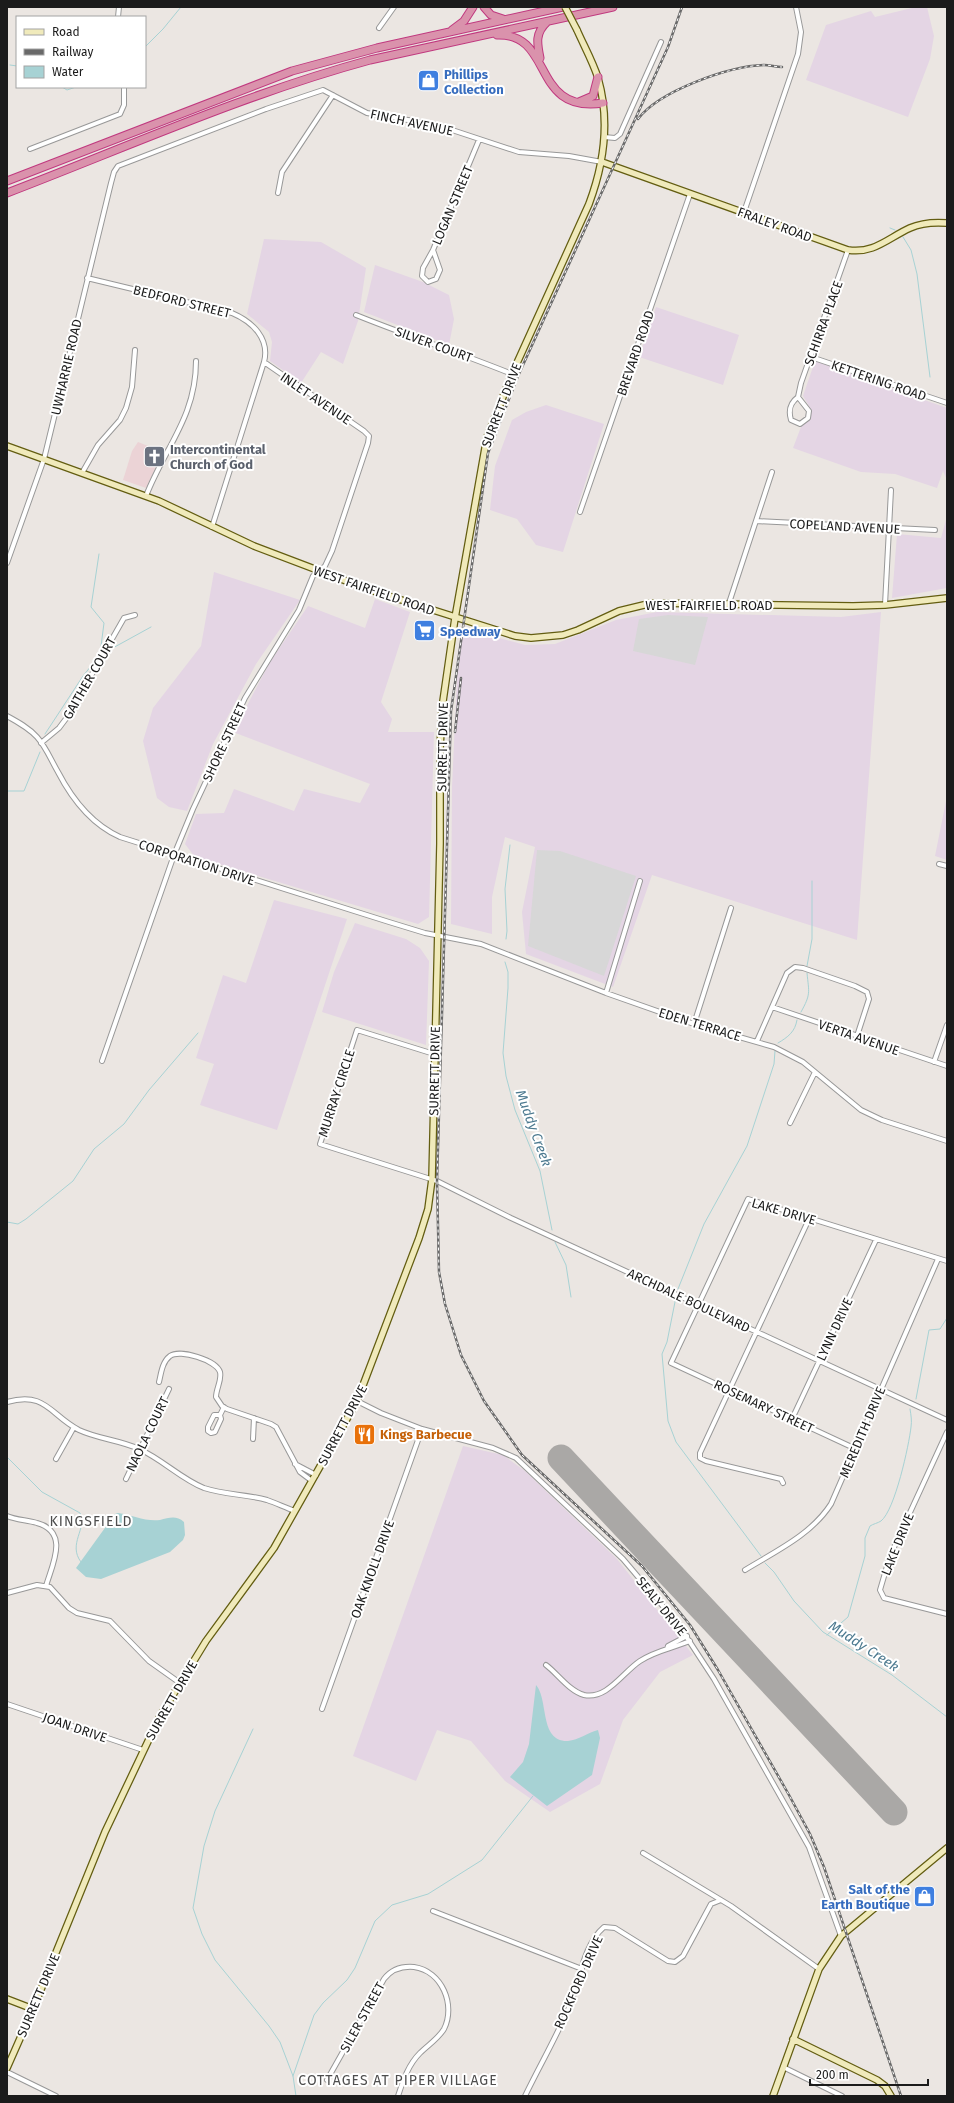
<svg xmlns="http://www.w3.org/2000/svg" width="954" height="2103" viewBox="0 0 954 2103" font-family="'Fira Sans',sans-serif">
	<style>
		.commercial { fill: #ebd3d6 }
		.industrial { fill: #e4d5e4 }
		.parking { fill: #d7d7d7 }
		.water { fill: #a7d2d4 }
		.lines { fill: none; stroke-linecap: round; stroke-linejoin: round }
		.stream { stroke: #a7d2d4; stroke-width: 1 }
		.runway { stroke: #aaa8a6; stroke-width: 27 }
		.street-casing { stroke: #989898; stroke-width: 6 }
		.secondary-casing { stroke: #635d11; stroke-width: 8 }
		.highway-casing { stroke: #c0397f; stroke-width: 9 }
		.street { stroke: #fff; stroke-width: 4 }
		.secondary { stroke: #f0eabb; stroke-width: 5.5 }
		.highway { stroke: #da92ac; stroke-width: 7 }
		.rail-casing { stroke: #696969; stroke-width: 2.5 }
		.rail { stroke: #fff; stroke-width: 1; stroke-dasharray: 3; stroke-linecap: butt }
		.secondary-bridge-casing { stroke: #635d11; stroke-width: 8; stroke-linecap: butt }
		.secondary-bridge { stroke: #f0eabb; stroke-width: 5.5 }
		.labels { text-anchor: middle; stroke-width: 4; stroke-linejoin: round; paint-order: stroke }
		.shop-label { font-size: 13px; font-weight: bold; fill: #366cbe; stroke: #fff; text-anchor: start }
		.street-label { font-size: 13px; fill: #1b1b1b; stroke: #fff }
		.worship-label { font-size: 13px; font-weight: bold; fill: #5b616d; stroke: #fff; text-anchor: start }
		.food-label { font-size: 13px; font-weight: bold; fill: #c56008; stroke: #fff; text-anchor: start }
		.water-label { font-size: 14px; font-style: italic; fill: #4d7a90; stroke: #fff }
		.neighbourhood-label { font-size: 14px; letter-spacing: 1px; fill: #4e4e4e; stroke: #fff }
	</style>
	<rect width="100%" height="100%" fill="#ebe6e2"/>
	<path class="commercial" d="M138,442L163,452L146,488L123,480L132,451Z"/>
	<path class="industrial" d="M916,7H927L934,36L930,59L908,117L806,80L826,25L871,11L875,17Z
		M264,239L321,242L366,268L358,321L343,364L321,352L301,383L270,361L272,342L269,332L247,314Z
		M375,265L423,282L449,295L454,319L449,345L364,312Z
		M656,307L739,335L723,385L639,357Z
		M815,361L947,408V480L943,471L937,488L895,474L861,472L793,448L809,406L803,396Z
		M546,405L604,424L563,552L536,545L517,519L490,510L495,466L512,420L526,412Z
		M947,516V588L892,598L897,534L941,538Z
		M214,572L300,600L256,664L213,744L187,811L169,807L157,798L143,741L153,708L201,646Z
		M375,599L410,612L381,702L392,719L388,732H434L429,917L418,924L195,857L185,844L196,814L224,813L234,789L294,811L304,789L360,803L370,784L233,732L270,662L308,606L365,628Z
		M657,612L841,617L881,612L857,940L652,875L613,987L526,954L522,912L535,847L505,837L492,897V934L451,924L452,787L457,679L463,628L525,645L555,644L616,620Z
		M947,796V860L935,856Z
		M274,900L347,919L277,1130L200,1105L214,1064L196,1058L223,975L246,983Z
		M355,923L406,939L420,948L429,961L426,1045L322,1012L334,972Z
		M463,1446L503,1455L525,1471L617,1559L693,1655L660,1672L623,1720L600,1784L550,1812L505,1781L471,1741L437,1730L416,1781L353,1756Z"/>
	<path class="parking" d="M668,615L708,617L695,665L633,651L639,619Z
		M537,850L560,851L636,876L604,976L528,946Z"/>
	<path class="water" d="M118,1513C132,1515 146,1522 160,1520C169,1518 176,1515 184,1522L185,1535L183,1540L170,1552L101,1579L86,1577L76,1568L115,1514Z
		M536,1685C549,1700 539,1742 568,1741C579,1740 587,1733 598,1730L600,1738L592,1775L547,1806L510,1777L523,1762L529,1744Z"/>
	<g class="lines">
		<path class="stream" d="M145,47L163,29L181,7
			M10,65L17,66
			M62,87L67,90L76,87
			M890,228L895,230
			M903,237L911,250L917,274L930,377
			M99,554L91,607L104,623L100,654
			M111,649L151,627
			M45,734L83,676L100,655
			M7,791H24L40,752
			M506,939L507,931L505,889L510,845
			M505,962L508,972V988L503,1053L506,1076L515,1110L540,1171L552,1230
			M807,966L812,939V881
			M801,1012C811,994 809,993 807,973
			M778,1043C788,1037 795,1032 797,1020
			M7,1222L18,1224L26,1219L73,1181L94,1149L124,1124L149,1090L198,1033
			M555,1242L566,1265L571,1297
			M678,1289L704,1224L747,1146L774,1064L775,1051
			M676,1297L667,1342L662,1354L668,1421L676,1442L761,1556
			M916,1399L929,1330L940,1329L947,1318
			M7,1457L42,1492L80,1513C88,1528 67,1544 81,1562
			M765,1563L774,1572L794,1601L823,1632L892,1675L947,1717
			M827,1635L848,1617L865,1556V1538L870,1526C873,1524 878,1523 881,1521C895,1510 909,1445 911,1427C912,1421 911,1415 910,1409
			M253,1729L215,1811L204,1846L193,1908L202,1934L215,1960L269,2026L280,2042L293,2076L296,2096
			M293,2076L314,2015L323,2003L347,1980L355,1968L375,1921L392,1905L428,1894L482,1860L533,1796"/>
		<path class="runway" d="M561,1458L894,1812"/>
		<defs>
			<path id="street" d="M118,17L119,7
				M379,28L394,7
				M604,137L615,138L620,134L661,42
				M30,149L120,114L124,105V87
				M278,193L282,172L333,95
				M744,212L798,54L801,32L796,7
				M433,250L440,270L436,279L428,282L422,276L423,268L433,250L479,140
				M87,278L232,313C253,322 270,339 264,362L212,527
				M356,315C408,336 460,353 512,374
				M811,357L947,403
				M798,397L801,383L848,250
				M798,397L809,411L808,418L800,424L791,420C788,410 790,403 798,397Z
				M82,473L98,445L120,420L126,408L132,387L135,350
				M146,496C165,447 196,417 196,361
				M580,512L690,194
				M756,521L935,530
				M7,563L44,459L111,183L114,172L118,166L266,109L323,90L367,113L437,125L519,152L569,156L602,162
				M729,603L772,472
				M885,605L891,490
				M7,716C18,722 29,728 37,737C46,747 51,760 58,772C72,799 91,824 120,837L389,922L425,933L481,944L606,993L694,1024L774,1047L803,1062L861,1110L882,1120L947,1141
				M41,743L59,728L68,716L124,618L135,615
				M939,864L947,866
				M606,993L640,881
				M772,1007L947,1066
				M694,1024L731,908
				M757,1041L787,973L795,967L803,968L855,986L867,992L869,999L857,1036
				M434,1054L357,1030L320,1144L437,1181L511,1218L947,1420
				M102,1061L174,855L193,809L245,698L299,610L313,576L325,566L332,551L368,443L369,436L364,431L264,362
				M934,1062L947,1025
				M790,1123L815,1072
				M159,1382C161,1374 162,1362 170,1356C180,1349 216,1360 220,1372C222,1380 216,1389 216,1397L222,1406L227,1409L271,1424L276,1427L300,1472L312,1481
				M357,1401L381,1413L422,1429L493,1448L516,1458L623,1559L678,1624L714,1679L809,1847L841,1936
				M7,1402C46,1391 50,1415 79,1430C98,1439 120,1440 139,1449C162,1459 181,1479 204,1488C225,1495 246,1494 267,1500C276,1503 286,1508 295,1511
				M220,1415H214L208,1427V1431L211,1433L215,1432L221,1419L220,1415L224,1407
				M792,1419L876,1240
				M947,1432L890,1556L880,1590L884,1598L947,1614
				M253,1439L254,1418
				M856,1449L671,1363L748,1199L947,1261
				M56,1459L74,1427
				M295,1464L316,1475
				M126,1479L169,1389
				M783,1483L781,1479L706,1461L700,1458V1453L809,1219
				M7,1516C16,1520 27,1520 37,1523C70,1532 52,1565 46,1586
				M745,1570C776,1551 811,1535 831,1504L938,1259
				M7,1593L37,1585L50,1587L69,1608L77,1613L110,1621L149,1661L180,1683
				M667,1649L668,1646L687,1636
				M546,1665C557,1673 569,1691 584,1695C607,1700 623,1672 640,1661C655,1651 673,1648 690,1641
				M7,1704L143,1750
				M322,1709L422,1429
				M643,1853L731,1906L819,1969
				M433,1911L582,1969
				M783,2067L842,2096
				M7,2072L56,2096
				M327,2080L384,1979C391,1970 402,1966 414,1967C442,1971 456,2005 444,2029C438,2039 428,2045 420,2053C408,2065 403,2081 398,2096
				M525,2096C540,2065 557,2036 570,2005C580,1980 583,1945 604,1927L615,1928L668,1961L675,1962L683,1956L711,1904L721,1900"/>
			<path id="secondary" d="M602,162L848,250C874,254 888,238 910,228C921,223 934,222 947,223
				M7,446L159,501L254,546L370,590L515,636L531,638L563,635L578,630L619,611L652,603L853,606L885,605L947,598
				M7,1999L33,2009
				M793,2039L877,2080L885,2086L891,2096
				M7,2068L33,2009L105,1832L160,1716L206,1641L274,1548L357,1401L419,1238L428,1209L432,1179L440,844V749L442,708L455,618L487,437L512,374L589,204C604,164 610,120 598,78C593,62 584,46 577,30
				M773,2096L819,1969L841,1936L947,1848"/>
			<path id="highway" d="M484,7L491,15L503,19
				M452,30L464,21L473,7
				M497,35C555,33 530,114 603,103
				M540,58C537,43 535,33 547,22
				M579,102L593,96L598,77
				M7,181L292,71L377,48L563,7
				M7,193C127,147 245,94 370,60L613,7"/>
		</defs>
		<use href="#street" class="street-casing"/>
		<use href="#secondary" class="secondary-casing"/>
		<use href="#highway" class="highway-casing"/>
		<use href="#street" class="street"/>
		<use href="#secondary" class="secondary"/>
		<use href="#highway" class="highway"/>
		<defs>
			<path id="rail" d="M682,7L668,47L518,376L488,453L451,711L437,1181L439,1272L445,1304L461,1355L484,1401L522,1455L642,1566L690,1625L718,1670L789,1795L810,1834L824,1867L901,2096
				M638,119C659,91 729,66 764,65C770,65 776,67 782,67
				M455,732L461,678"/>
		</defs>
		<use href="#rail" class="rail-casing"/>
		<use href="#rail" class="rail"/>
		<defs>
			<path id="secondary-bridge" d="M565,7L577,30"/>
		</defs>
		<use href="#secondary-bridge" class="secondary-bridge-casing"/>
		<use href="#secondary-bridge" class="secondary-bridge"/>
	</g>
	<defs>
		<symbol id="shop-square" viewBox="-11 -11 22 22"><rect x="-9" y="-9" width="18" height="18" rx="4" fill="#3f7fe0" stroke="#fff"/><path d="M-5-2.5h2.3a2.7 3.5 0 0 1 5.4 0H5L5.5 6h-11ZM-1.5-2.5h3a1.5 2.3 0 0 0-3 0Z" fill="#fff"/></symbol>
		<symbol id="church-square" viewBox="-11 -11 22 22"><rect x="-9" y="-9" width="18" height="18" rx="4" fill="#6b7280" stroke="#fff"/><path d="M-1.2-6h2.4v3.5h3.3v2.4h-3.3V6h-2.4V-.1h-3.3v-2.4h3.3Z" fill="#fff"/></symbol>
		<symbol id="supermarket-square" viewBox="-11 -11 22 22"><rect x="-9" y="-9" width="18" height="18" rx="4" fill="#3f7fe0" stroke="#fff"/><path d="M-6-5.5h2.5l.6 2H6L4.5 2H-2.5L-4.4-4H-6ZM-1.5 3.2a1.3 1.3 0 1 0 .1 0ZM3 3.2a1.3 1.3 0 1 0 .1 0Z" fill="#fff"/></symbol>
		<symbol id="restaurant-square" viewBox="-11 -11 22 22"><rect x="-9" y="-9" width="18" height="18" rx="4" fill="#e8710a" stroke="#fff"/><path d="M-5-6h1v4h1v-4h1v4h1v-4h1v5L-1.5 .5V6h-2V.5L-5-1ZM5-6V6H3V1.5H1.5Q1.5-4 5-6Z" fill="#fff"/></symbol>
	</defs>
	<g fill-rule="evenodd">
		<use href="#shop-square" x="416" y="68" width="25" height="25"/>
		<use href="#church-square" x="142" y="444" width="25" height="25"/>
		<use href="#supermarket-square" x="412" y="618" width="25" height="25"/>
		<use href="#restaurant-square" x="352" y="1422" width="25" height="25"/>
		<use href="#shop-square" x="912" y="1884" width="25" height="25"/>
	</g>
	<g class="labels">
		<g class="shop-label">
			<text x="444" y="79">Phillips<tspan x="444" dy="15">Collection</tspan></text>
			<text x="440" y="636">Speedway</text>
			<text x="910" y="1894" text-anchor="end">Salt of the<tspan x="910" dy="15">Earth Boutique</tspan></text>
		</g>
		<g class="street-label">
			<text transform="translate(412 122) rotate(12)" y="5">FINCH AVENUE</text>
			<text transform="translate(452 205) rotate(-67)" y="5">LOGAN STREET</text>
			<text transform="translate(775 224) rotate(20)" y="5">FRALEY ROAD</text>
			<text transform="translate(182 301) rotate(14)" y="5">BEDFORD STREET</text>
			<text transform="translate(823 323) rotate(-70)" y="5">SCHIRRA PLACE</text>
			<text transform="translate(434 344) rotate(20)" y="5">SILVER COURT</text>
			<text transform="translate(635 353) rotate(-71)" y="5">BREVARD ROAD</text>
			<text transform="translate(66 367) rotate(-77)" y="5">UWHARRIE ROAD</text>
			<text transform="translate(879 380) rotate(19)" y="5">KETTERING ROAD</text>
			<text transform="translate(316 398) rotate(34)" y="5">INLET AVENUE</text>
			<text transform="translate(501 405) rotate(-69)" y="5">SURRETT DRIVE</text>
			<text transform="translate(845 526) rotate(3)" y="5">COPELAND AVENUE</text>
			<text transform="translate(374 590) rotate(19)" y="5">WEST FAIRFIELD ROAD</text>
			<text x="709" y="610">WEST FAIRFIELD ROAD</text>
			<text transform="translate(89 678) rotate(-60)" y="5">GAITHER COURT</text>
			<text transform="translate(224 742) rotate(-65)" y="5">SHORE STREET</text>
			<text transform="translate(442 747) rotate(-89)" y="5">SURRETT DRIVE</text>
			<text transform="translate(197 862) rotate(18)" y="5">CORPORATION DRIVE</text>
			<text transform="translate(700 1024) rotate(17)" y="5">EDEN TERRACE</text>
			<text transform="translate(859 1037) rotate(19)" y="5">VERTA AVENUE</text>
			<text transform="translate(434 1071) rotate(-89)" y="5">SURRETT DRIVE</text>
			<text transform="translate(336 1093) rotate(-72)" y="5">MURRAY CIRCLE</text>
			<text transform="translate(784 1211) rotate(16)" y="5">LAKE DRIVE</text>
			<text transform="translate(689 1300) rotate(25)" y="5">ARCHDALE BOULEVARD</text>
			<text transform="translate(834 1329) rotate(-65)" y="5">LYNN DRIVE</text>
			<text transform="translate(764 1406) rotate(25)" y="5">ROSEMARY STREET</text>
			<text transform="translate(342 1425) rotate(-62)" y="5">SURRETT DRIVE</text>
			<text transform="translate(862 1432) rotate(-67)" y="5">MEREDITH DRIVE</text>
			<text transform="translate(147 1434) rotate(-64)" y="5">NAOLA COURT</text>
			<text transform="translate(897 1544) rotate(-68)" y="5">LAKE DRIVE</text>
			<text transform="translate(372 1569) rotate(-70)" y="5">OAK KNOLL DRIVE</text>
			<text transform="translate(662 1606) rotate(51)" y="5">SEALY DRIVE</text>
			<text transform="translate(171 1700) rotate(-60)" y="5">SURRETT DRIVE</text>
			<text transform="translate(75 1727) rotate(19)" y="5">JOAN DRIVE</text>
			<text transform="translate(578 1982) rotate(-66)" y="5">ROCKFORD DRIVE</text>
			<text transform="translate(38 1995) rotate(-67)" y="5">SURRETT DRIVE</text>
			<text transform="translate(362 2017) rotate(-61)" y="5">SILER STREET</text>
		</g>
		<g class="worship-label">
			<text x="170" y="454">Intercontinental<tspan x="170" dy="15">Church of God</tspan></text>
		</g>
		<g class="food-label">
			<text x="380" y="1439">Kings Barbecue</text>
		</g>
		<g class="water-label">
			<text transform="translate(534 1128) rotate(70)" y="5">Muddy Creek</text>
			<text transform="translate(864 1646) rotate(33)" y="5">Muddy Creek</text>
		</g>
		<g class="neighbourhood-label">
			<text x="91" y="1526">KINGSFIELD</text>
			<text x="398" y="2085">COTTAGES AT PIPER VILLAGE</text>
		</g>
	</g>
	<rect width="954" height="2103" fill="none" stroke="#1b1b1b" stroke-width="16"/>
	<rect x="16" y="16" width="130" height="72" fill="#ffffff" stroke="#a4a4a4"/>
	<rect x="24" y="29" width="20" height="6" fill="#f0eabb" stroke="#a4a4a4"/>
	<text x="52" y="36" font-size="12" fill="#1b1b1b">Road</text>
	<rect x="24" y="49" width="20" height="6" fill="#696969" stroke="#a4a4a4"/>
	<text x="52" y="56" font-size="12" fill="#1b1b1b">Railway</text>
	<rect x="24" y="66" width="20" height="12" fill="#a7d2d4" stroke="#a4a4a4"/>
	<text x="52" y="76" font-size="12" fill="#1b1b1b">Water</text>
	<path d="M810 2079v6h118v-6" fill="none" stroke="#1b1b1b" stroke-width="2"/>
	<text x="816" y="2079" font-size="12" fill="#1b1b1b" stroke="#ffffff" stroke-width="3" paint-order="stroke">200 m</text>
</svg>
